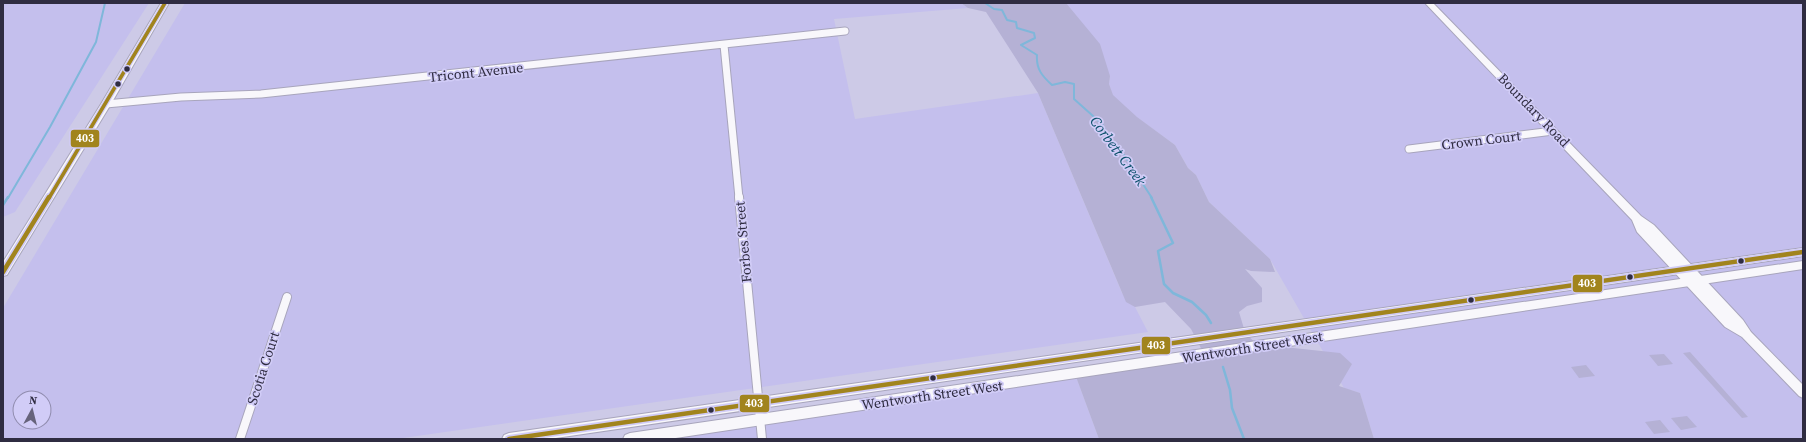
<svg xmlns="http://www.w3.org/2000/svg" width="1806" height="442" viewBox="0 0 1806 442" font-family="'Source Serif 4',serif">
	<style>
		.built { fill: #c4bfed; fill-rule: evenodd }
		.green { fill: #b5b1d5 }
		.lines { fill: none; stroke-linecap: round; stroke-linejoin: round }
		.stream-far1 { stroke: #7fb7da; stroke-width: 2 }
		.stream { stroke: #7fb7da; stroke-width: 2.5 }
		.minor-far1-casing { stroke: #a8a5bc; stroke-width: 9 }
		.minor-casing { stroke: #a8a5bc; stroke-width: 10 }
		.tertiary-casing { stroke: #a8a5bc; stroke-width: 2 }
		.secondary-casing { stroke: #a8a5bc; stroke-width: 2 }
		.minor-far1 { stroke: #f8f7fb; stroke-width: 7 }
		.minor { stroke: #f8f7fb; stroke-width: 8 }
		.tertiary { fill: #f8f7fb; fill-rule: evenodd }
		.secondary { fill: #f8f7fb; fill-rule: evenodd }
		.bus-1-far1-casing { stroke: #d1ccf7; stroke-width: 6 }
		.bus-1-casing { stroke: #d1ccf7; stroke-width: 8 }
		.bus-1-far1 { stroke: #a1841d; stroke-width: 3.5 }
		.bus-1 { stroke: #a1841d; stroke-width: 4.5 }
		.bus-dot { fill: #2f2c41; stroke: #d1ccf7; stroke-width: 1.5 }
		.labels { text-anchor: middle; stroke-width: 3.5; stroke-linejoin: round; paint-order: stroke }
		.street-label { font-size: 14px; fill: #2f2c41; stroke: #d1ccf7 }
		.water-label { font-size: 15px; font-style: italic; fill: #094f69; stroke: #d1ccf7 }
		.line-badge { stroke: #d1ccf7; stroke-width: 1.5 }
		.badge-label { font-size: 11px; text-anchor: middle; font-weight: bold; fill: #fff }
	</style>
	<rect width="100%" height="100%" fill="#cdcae7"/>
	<path class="built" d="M3,3H149L15,212L3,217Z
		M185,3H961L968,8L834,19L855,119L1038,93L1122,293L1135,307L1148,332L396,439H3V308ZM20,398H44V422H20Z
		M1066,3H1803V439H1374L1360,393L1344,388L1270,259L1209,202L1196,175L1188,168L1175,145L1114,101L1109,84L1110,76Z
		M1075,374L1099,439H668Z"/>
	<path class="green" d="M961,3H1066L1100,44L1110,76L1109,84L1113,95L1137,117L1175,145L1188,168L1196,175L1209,202L1270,259L1275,272L1251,271L1245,269L1262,288V302L1247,306L1239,312L1245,332L1256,344L1340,353L1352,364L1339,386L1360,393L1374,439H1099L1075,374L1204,354L1191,329L1165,302L1135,307L1126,302L1038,93L986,12L968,8Z
		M1690,352L1748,417L1742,418L1683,353Z
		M1664,354L1673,364L1658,366L1649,355Z
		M1586,365L1595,376L1579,378L1571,367Z
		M1687,416L1697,427L1681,430L1671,418Z
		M1660,420L1670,432L1654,434L1645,422Z"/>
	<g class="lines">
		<path class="stream-far1" d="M985,3L994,9L1002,10L1007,20L1016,22L1017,28L1034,33L1035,38L1021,45L1037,55C1036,69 1042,76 1052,85L1065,82L1074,84V99L1102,124L1112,145L1124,155L1152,198
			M8,198L50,127L96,42L105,3"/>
		<path class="stream" d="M1151,197L1173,243L1158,251L1164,284L1173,293L1192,302L1206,315L1211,323
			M3,205L8,197
			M1223,367L1230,390L1232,408L1244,439"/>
		<defs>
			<path id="minor-far1" d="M724,45L739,198
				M106,104L181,97L261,94L845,31
				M1409,149L1553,131"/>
			<path id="minor" d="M739,197L762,439
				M240,439L287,297"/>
			<path id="tertiary" d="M1425,3H1433L1641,216L1654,225L1743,320L1751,332L1803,385V398L1799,396L1742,337L1725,327L1637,232L1632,220Z"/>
			<path id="secondary" d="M161,3H169L111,104L7,275L3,276V262L101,104Z
				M1803,248V256L549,439H502L504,435L509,433Z
				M1803,261V269L669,439H623L625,435L630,433Z"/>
		</defs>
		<use href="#minor-far1" class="minor-far1-casing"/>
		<use href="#minor" class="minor-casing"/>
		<use href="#tertiary" class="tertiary-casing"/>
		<use href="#secondary" class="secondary-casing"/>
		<use href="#minor-far1" class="minor-far1"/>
		<use href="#minor" class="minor"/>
		<use href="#tertiary" class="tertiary"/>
		<use href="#secondary" class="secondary"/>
		<defs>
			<path id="bus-1-far1" d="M49,198L165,3"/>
			<path id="bus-1" d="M3,272L49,197
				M509,439L1803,252"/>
		</defs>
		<use href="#bus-1-far1" class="bus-1-far1-casing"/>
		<use href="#bus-1" class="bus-1-casing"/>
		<use href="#bus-1-far1" class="bus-1-far1"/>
		<use href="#bus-1" class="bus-1"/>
	</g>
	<g class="bus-dot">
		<circle cx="127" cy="69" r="3.5"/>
		<circle cx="118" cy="84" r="3.5"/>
		<circle cx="1741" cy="261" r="3.5"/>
		<circle cx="1630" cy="277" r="3.5"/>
		<circle cx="1471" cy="300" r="3.5"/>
		<circle cx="933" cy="378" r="3.5"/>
		<circle cx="711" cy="410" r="3.5"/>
	</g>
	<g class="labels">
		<g class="street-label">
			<text transform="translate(476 72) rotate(-6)" y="5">Tricont Avenue</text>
			<text transform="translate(1534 110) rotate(46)" y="5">Boundary Road</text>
			<text transform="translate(1481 140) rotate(-7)" y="5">Crown Court</text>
			<text transform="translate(743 242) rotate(-95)" y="5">Forbes Street</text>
			<text transform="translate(1252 347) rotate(-9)" y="5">Wentworth Street West</text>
			<text transform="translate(263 368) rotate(-72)" y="5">Scotia Court</text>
			<text transform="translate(932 395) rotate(-8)" y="5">Wentworth Street West</text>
		</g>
		<g class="water-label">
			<text transform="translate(1118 151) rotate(53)" y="5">Corbett Creek</text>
		</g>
	</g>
	<g class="line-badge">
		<rect x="70" y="129" width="30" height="19" rx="4" fill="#a1841d"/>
		<rect x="1572" y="274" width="31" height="19" rx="4" fill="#a1841d"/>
		<rect x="1141" y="336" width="30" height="19" rx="4" fill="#a1841d"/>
		<rect x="739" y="394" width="31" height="19" rx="4" fill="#a1841d"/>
	</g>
	<g class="badge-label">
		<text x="85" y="142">403</text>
		<text x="1587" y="287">403</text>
		<text x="1156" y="349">403</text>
		<text x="754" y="407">403</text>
	</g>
	<rect width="1806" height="442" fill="none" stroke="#2f2c41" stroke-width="8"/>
	<g transform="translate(32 410) rotate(7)"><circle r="19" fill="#d1ccf7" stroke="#908cae"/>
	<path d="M0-3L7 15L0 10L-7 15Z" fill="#66637b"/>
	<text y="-6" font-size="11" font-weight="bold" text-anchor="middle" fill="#2f2c41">N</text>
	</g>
</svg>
